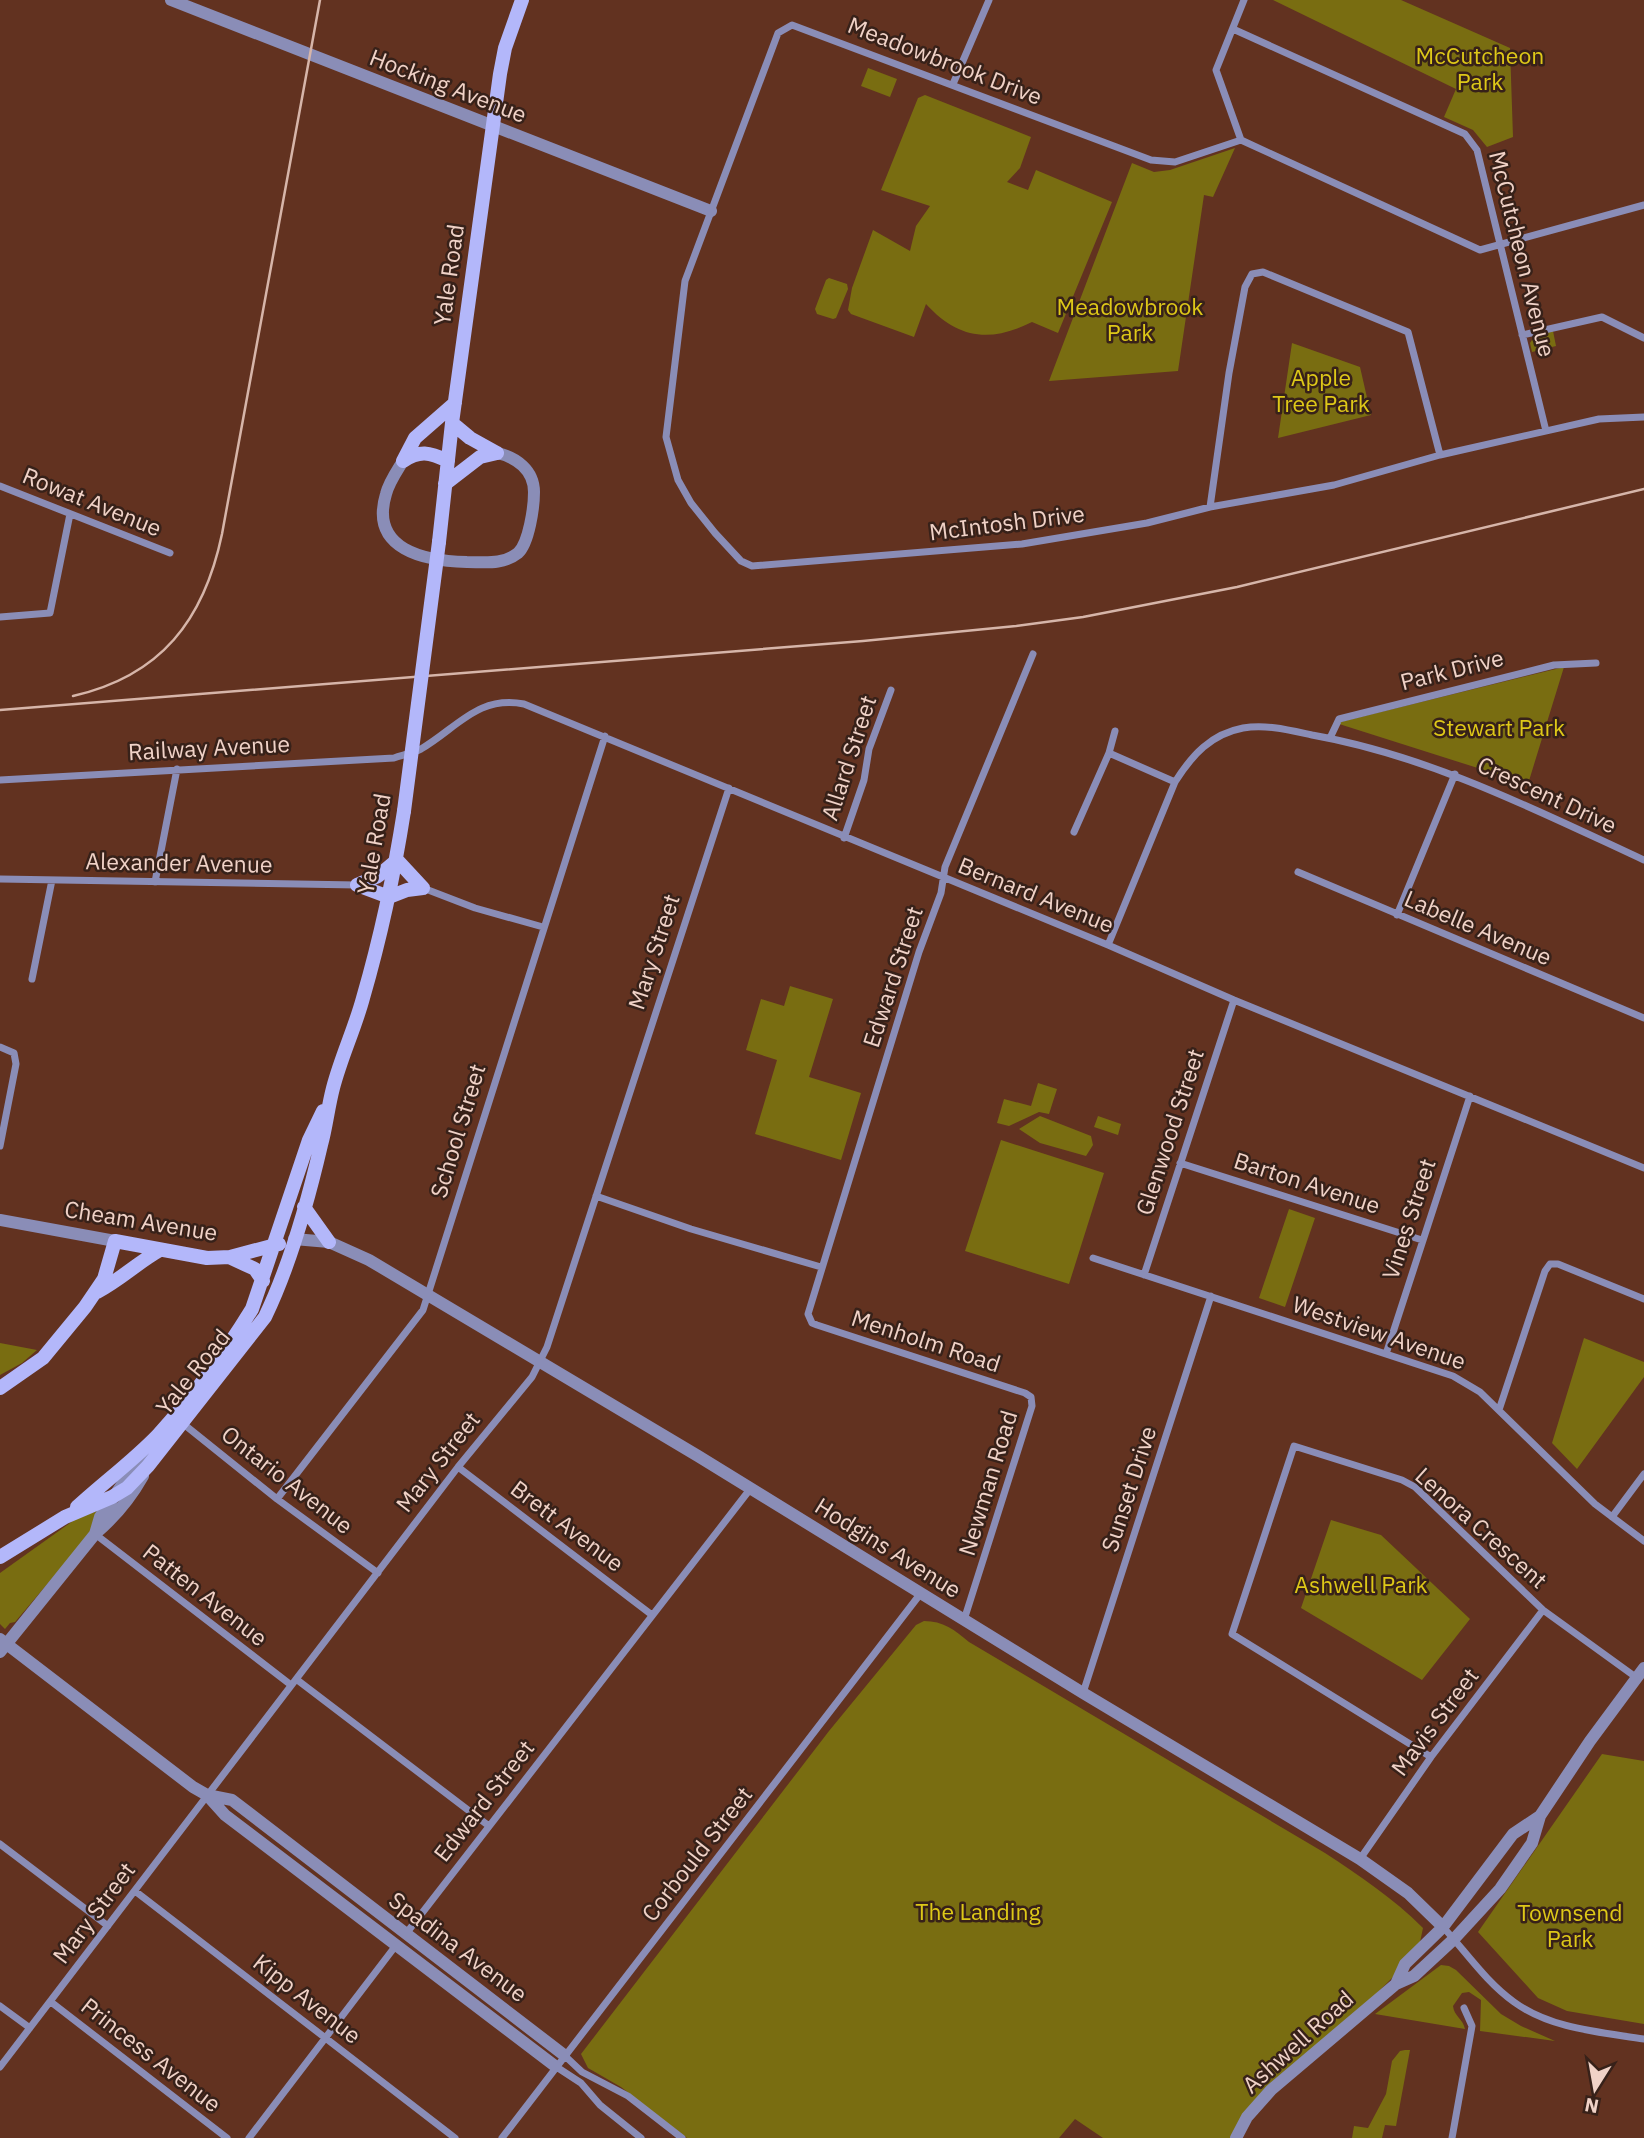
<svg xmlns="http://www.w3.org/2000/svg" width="1644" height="2138" viewBox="0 0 1644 2138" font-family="'IBM Plex Sans',sans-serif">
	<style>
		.green { fill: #796d11 }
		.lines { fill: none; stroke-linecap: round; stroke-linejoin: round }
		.minor { stroke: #8a8db7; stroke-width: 7 }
		.tertiary { stroke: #8a8db7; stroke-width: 12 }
		.secondary { stroke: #b3b7fa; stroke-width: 14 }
		.rail { stroke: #d6b5a9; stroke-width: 2.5 }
		.secondary-bridge { stroke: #b3b7fa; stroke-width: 14 }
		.labels { text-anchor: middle; stroke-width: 5; stroke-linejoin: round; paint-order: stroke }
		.park-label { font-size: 23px; fill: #dec818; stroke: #372119 }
		.street-label { font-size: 23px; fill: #f0d2c7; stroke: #372119 }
	</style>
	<rect width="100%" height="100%" fill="#623220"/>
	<path class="green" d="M1273,0H1401L1510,48L1513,137L1487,147L1473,130L1444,117L1456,89Z
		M868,68L897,79L890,97L861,86Z
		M925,95L1031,137L1020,168L1007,182L1028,190L1036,170L1112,202L1058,333L1032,322C990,343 958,339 926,304L914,337L851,314L848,310L852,288L873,230L910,251L916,226L930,206L881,190L918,98Z
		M1235,148L1213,197L1204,195L1178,371L1049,381L1132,163L1154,172L1170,170Z
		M829,278L847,284L848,289L836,318L833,319L817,314L815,309L826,280Z
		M1553,331L1556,346L1532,352L1530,343L1534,337Z
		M1292,343L1360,367L1371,415L1278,438Z
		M1564,667L1528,784L1336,723Z
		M790,986L833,999L809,1077L861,1093L841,1160L755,1134L777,1060L746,1050L761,999L784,1006Z
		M1038,1083L1057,1089L1049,1114L1039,1112L1009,1126L997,1123L1004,1099L1031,1106Z
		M1040,1116L1091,1136L1093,1145L1086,1156L1040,1143L1019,1129Z
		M1098,1116L1121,1124L1118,1135L1094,1127Z
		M1001,1140L1104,1173L1069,1284L965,1251Z
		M1289,1209L1315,1218L1285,1307L1259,1298Z
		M1584,1338L1644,1362V1377L1577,1469L1552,1443Z
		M0,1343L37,1350L22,1363L0,1375Z
		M100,1510L94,1529L15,1622L10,1623L5,1629L0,1624V1573L77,1518Z
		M1331,1520L1381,1535L1470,1619L1422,1680L1301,1608Z
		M924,1621C943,1621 955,1630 969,1642L1325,1853C1360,1876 1393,1898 1423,1928L1419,1947L1396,1974L1353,2017L1306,2057L1233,2138H1103L1075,2119L1059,2138H687L621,2087L588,2068L581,2054L829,1731L916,1625Z
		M1602,1754L1644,1761V2024L1567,2011L1538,1998L1478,1932Z
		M1441,1965L1449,1966L1456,1970L1501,2014L1521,2026L1555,2041L1480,2031L1481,2000L1469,1992L1462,1993L1453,2006C1454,2016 1463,2019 1465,2029L1375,2014Z
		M1405,2050H1410L1396,2126L1385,2125L1382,2138H1352L1354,2126L1368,2128L1386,2094L1392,2061L1400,2051Z"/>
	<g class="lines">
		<path class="minor" d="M1233,29L1465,134L1477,150L1546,431
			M953,84L989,0
			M1241,140L1216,70L1244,0
			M1644,205L1480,250L1241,140L1175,162L1151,160L792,25L778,33L685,281L666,437L678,480L691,503L715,533L741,561L752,566L1022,544L1147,523L1210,507L1334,485L1440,455L1599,419L1644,417
			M1522,335L1602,317L1644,338
			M0,486L170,553
			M1210,507L1229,373L1245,287L1252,274L1263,272L1408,332L1440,455
			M0,617L50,613L70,514
			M1330,738L1339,719L1554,665L1596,663
			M1109,753L1175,782
			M0,780L394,758C403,755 413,753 421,749C457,728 478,695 524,704L1108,945L1234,1000L1644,1168
			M1074,832L1109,753L1115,731
			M844,838L864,780L869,749L891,690
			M1298,872L1644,1018
			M0,879L357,885
			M155,882L177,769
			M423,888L475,908L543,927
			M1397,915L1455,774
			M1108,945L1175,782C1192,755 1211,734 1243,728C1266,724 1289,730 1312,735C1430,756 1536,810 1644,860
			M32,979L52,880
			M0,1047L14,1053L16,1064L0,1146
			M1180,1163L1422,1240
			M596,1196L691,1229L821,1267
			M1093,1258L1453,1376L1480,1392L1595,1504L1644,1541
			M1144,1275L1234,1000
			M1386,1354L1470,1096
			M1499,1410L1545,1271L1550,1264H1558L1644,1299
			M181,1422L277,1499L378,1573
			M458,1467L652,1615
			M277,1499L423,1310L605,736
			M1612,1517L1644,1474
			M95,1534L291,1685
			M964,1620L1032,1406L1031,1397L1025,1393L817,1325L812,1323L808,1314L919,952L941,893L945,867L1033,654
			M296,1679L489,1826
			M1083,1693L1211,1296
			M1431,1757L1232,1634L1294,1446L1402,1480L1415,1487L1543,1610L1637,1678
			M0,1844L108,1926
			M1360,1859L1431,1757L1543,1610
			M135,1891L455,2138
			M1443,1927C1466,1952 1486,1982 1514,2002C1551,2029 1600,2032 1644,2039
			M405,1935L751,1488
			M51,2002L227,2138
			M0,2006L30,2028
			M564,2055L582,2072L628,2096L682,2138
			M555,2066L581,2083L600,2105L641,2138
			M0,2067L458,1467L532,1377L547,1347L729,788
			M249,2138L397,1944
			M502,2138L921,1593
			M1452,2138L1472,2026L1464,2008"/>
		<path class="tertiary" d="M171,0L711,211
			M403,461C397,471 389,482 386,494C369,550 425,561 467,562C485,562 503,565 518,553C529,543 534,507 534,492C534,470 516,457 497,453
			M0,1220L115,1241
			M294,1239L329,1242L369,1260L698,1456L1083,1693L1360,1859L1408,1893L1443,1927
			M95,1534L100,1517L143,1454
			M0,1639L193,1787L207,1795L225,1815L555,2066
			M0,1652L95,1534C115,1517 130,1499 143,1476
			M207,1795L232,1800L564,2055
			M1396,1984L1405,1964L1443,1927L1513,1834L1540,1816
			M1236,2138L1247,2117L1271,2090L1396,1984L1414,1976L1454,1939L1500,1889L1532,1843L1540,1816L1590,1741L1644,1668"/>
		<path class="secondary" d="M452,423L470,438L497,453
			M403,461L415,438L455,403
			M403,461C420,450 429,452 448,461
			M445,484L480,457L497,453
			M439,542L452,423L500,74L505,48L522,0
			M397,860L423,888
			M357,885L389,897L407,890L423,888
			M357,885L378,876L397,860
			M304,1207L329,1242
			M231,1258L255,1269L263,1281
			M97,1292C120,1280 137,1263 160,1250
			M0,1388L43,1358L85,1307L104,1279L115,1241L207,1258L230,1257L279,1244
			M77,1507C103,1483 133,1461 158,1435C193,1397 225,1353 252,1309L309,1140L323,1111
			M0,1557L65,1517L112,1497L127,1488L148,1466L265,1317C290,1265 308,1201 321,1145C326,1127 328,1107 333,1088C341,1057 355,1028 363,998C381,936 394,875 404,811"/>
		<path class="rail" d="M73,696C161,676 204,620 222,534L320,0
			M0,710L863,641L1016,626L1083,617L1237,587L1644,489"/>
		<path class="secondary-bridge" d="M404,811L439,542"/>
	</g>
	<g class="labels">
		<g class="park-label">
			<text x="1480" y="64">McCutcheon<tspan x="1480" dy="26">Park</tspan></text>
			<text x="1130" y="315">Meadowbrook<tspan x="1130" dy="26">Park</tspan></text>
			<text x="1321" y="386">Apple<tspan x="1321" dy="26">Tree Park</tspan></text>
			<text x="1499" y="736">Stewart Park</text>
			<text x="1361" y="1593">Ashwell Park</text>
			<text x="978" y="1920">The Landing</text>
			<text x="1570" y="1921">Townsend<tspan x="1570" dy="26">Park</tspan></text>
		</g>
		<g class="street-label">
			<text transform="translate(945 61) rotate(21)" y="8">Meadowbrook Drive</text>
			<text transform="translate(448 86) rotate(21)" y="8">Hocking Avenue</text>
			<text transform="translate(1522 254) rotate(76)" y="8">McCutcheon Avenue</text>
			<text transform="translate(449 275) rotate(-82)" y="8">Yale Road</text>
			<text transform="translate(92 502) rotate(22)" y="8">Rowat Avenue</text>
			<text transform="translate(1007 523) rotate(-7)" y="8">McIntosh Drive</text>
			<text transform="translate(1452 670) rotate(-14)" y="8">Park Drive</text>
			<text transform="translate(209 748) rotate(-3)" y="8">Railway Avenue</text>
			<text transform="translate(849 758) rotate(-72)" y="8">Allard Street</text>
			<text transform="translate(1547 795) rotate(25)" y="8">Crescent Drive</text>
			<text transform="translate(374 844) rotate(-80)" y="8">Yale Road</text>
			<text transform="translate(179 863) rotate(1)" y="8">Alexander Avenue</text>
			<text transform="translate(1036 895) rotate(22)" y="8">Bernard Avenue</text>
			<text transform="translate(1478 928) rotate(23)" y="8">Labelle Avenue</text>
			<text transform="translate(654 952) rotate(-72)" y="8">Mary Street</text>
			<text transform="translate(893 977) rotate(-72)" y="8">Edward Street</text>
			<text transform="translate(458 1131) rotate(-73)" y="8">School Street</text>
			<text transform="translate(1170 1132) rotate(-72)" y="8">Glenwood Street</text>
			<text transform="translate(1307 1183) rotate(18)" y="8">Barton Avenue</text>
			<text transform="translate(1409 1219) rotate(-72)" y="8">Vines Street</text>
			<text transform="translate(141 1221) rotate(9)" y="8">Cheam Avenue</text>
			<text transform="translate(1379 1333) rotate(19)" y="8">Westview Avenue</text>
			<text transform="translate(926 1341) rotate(18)" y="8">Menholm Road</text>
			<text transform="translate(193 1372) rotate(-51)" y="8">Yale Road</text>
			<text transform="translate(438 1462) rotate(-52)" y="8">Mary Street</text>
			<text transform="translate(287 1480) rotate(38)" y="8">Ontario Avenue</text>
			<text transform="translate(988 1483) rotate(-73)" y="8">Newman Road</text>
			<text transform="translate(1129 1489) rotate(-72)" y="8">Sunset Drive</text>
			<text transform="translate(567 1526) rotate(37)" y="8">Brett Avenue</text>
			<text transform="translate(1481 1528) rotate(42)" y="8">Lenora Crescent</text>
			<text transform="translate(888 1548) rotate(32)" y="8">Hodgins Avenue</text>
			<text transform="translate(205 1595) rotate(38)" y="8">Patten Avenue</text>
			<text transform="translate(1435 1722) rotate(-53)" y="8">Mavis Street</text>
			<text transform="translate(484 1801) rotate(-52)" y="8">Edward Street</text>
			<text transform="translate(697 1854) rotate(-52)" y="8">Corbould Street</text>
			<text transform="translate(94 1913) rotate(-53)" y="8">Mary Street</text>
			<text transform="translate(458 1947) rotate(37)" y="8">Spadina Avenue</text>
			<text transform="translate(307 1999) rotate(38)" y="8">Kipp Avenue</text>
			<text transform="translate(1298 2042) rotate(-42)" y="8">Ashwell Road</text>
			<text transform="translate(151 2055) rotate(38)" y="8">Princess Avenue</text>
		</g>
	</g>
	<g transform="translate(1595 2089) rotate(191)" stroke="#372119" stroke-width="5" paint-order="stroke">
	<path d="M0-5L12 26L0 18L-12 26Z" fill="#f0d2c7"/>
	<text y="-10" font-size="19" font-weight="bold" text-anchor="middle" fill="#f0d2c7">N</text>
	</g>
</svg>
